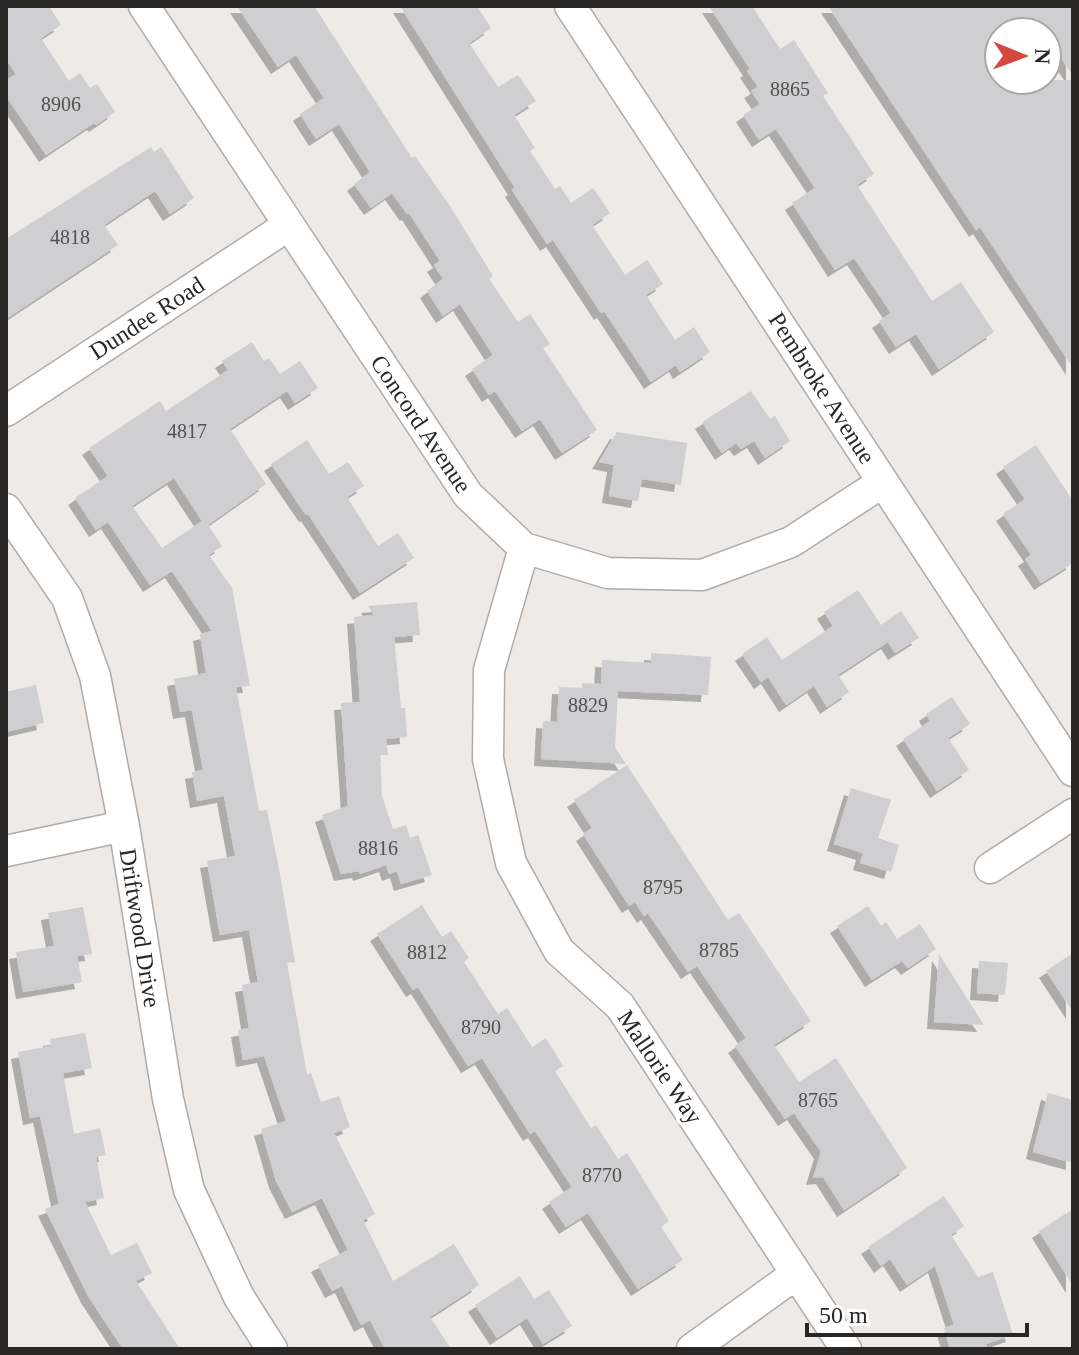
<svg xmlns="http://www.w3.org/2000/svg" width="1079" height="1355" viewBox="0 0 1079 1355" font-family="Georgia,serif">
	<style>
		.building { fill: #cfced1; fill-rule: evenodd; filter: url(#shadow) }
		.lines { fill: none; stroke-linecap: round; stroke-linejoin: round }
		.street-casing { stroke: #afaba9; stroke-width: 33 }
		.street { stroke: #fff; stroke-width: 30 }
		.labels { text-anchor: middle; stroke-width: 7; stroke-linejoin: round; paint-order: stroke }
		.number-label { font-size: 20px; fill: #525151 }
		.street-label { font-size: 24px; fill: #282726; stroke: #fff }
	</style>
	<defs>
		<filter id="shadow"><feDropShadow dx="-7" dy="7" stdDeviation="0" flood-color="#0004"/></filter>
	</defs>
	<rect width="100%" height="100%" fill="#edeae8"/>
	<path class="building" d="M6,6H49L61,25L41,38L69,81L80,73L90,88L97,84L115,112L96,125L94,123L46,155L6,96V80L16,74L6,59Z
		M237,6H314L412,158L415,156L450,206L493,276L489,279L518,322L530,314L550,344L543,348L597,430L562,453L540,419L522,431L495,391L489,395L472,369L493,355L460,304L443,316L427,291L443,279L434,265L440,261L409,213L407,214L392,193L371,208L354,184L370,172L339,124L316,139L300,114L324,98L296,55L278,67Z
		M400,6H477L491,28L469,43L498,87L518,75L536,101L514,115L535,148L530,151L555,189L560,186L571,203L593,188L610,213L592,225L625,275L647,260L663,284L646,295L675,340L694,327L710,352L680,372L676,365L651,382L604,311L601,313L553,240L547,244L512,190L515,188Z
		M709,6H752L780,49L794,40L828,93L823,96L874,174L857,185L932,301L961,282L994,332L939,369L916,334L896,347L879,321L891,313L854,258L835,270L792,203L815,188L776,129L759,140L743,115L760,104L751,91L758,87L747,71L750,69Z
		M828,6H1073V76L1047,37V32H999V80H1073V368L980,227L976,230Z
		M151,147L154,152L161,147L194,198L170,214L155,191L104,225L118,245L6,319V239Z
		M252,342L264,361L269,358L280,374L300,361L318,388L295,403L287,391L230,429L266,484L208,525L222,546L209,555L232,588L250,686L236,687L259,811L267,810L279,869L295,962L287,963L307,1075L311,1073L321,1102L339,1096L350,1127L334,1133L375,1214L363,1220L393,1281L454,1244L479,1285L430,1317L451,1349H385L370,1320L361,1325L342,1286L332,1291L318,1265L348,1250L322,1198L292,1212L276,1181L261,1129L286,1121L264,1056L243,1060L238,1030L249,1028L242,985L258,982L249,930L220,935L207,861L235,856L224,796L197,801L192,772L203,770L192,710L180,712L174,679L206,673L200,634L212,631L172,571L150,585L108,522L96,530L75,498L108,476L89,448L160,401L166,411L228,370L222,361ZM174,478L202,521L162,548L132,506Z
		M751,391L770,419L775,416L790,441L765,458L754,441L741,449L736,443L722,453L702,422Z
		M617,432L687,443L681,485L642,479L638,501L609,496L614,465L599,462Z
		M307,440L329,474L348,462L364,486L347,497L378,546L398,533L414,558L360,593L308,514L306,515L271,464Z
		M1036,445L1073,501V563L1041,583L1025,559L1031,555L1003,514L1025,499L1003,467Z
		M858,590L881,625L901,611L919,638L895,653L888,642L838,675L849,692L827,707L814,686L786,705L768,677L761,682L742,654L767,637L782,660L833,626L824,612Z
		M417,602L420,635L394,637L401,708H405L407,737L386,739L388,755H380L382,796L393,829L406,825L410,838L418,835L432,875L401,884L397,871L389,874L386,865L360,874L359,871L341,874L322,815L348,806L341,703L360,702L354,617L374,615L368,606Z
		M651,653L711,657L708,695L618,691L615,747L626,764L541,759L543,721L557,722L559,687L582,688V683L601,684L602,660L651,663Z
		M36,685L44,723L6,732V692Z
		M952,697L970,724L948,738L969,770L937,791L903,739L930,721L926,714Z
		M627,765L728,920L739,913L811,1021L774,1045L799,1082L836,1058L907,1168L844,1210L823,1177L813,1178L821,1152L794,1113L785,1119L735,1046L746,1038L697,966L688,972L648,913L644,916L635,902L629,906L583,834L592,828L574,800Z
		M851,788L891,800L878,838L899,845L891,872L860,863L863,853L834,844Z
		M422,905L442,937L451,931L469,958L464,962L498,1014L507,1008L532,1047L546,1038L563,1066L555,1071L591,1128L596,1125L618,1159L627,1153L669,1221L661,1227L683,1260L638,1289L588,1213L566,1227L549,1202L572,1187L535,1131L530,1134L482,1058L468,1066L418,987L413,990L377,934Z
		M868,906L881,926L886,922L897,939L920,924L936,949L908,968L902,961L872,980L837,926Z
		M83,907L92,954L77,956L82,982L23,992L16,952L54,946L48,913Z
		M1073,953V1012L1046,971Z
		M939,954L984,1025L934,1022Z
		M979,961L1008,963L1005,995L977,993Z
		M85,1033L92,1068L63,1073L74,1134L100,1128L106,1155L96,1157L104,1198L85,1202L111,1255L137,1243L152,1273L136,1281L180,1349H123L88,1296L45,1209L59,1204L40,1116L30,1118L18,1052L51,1046L50,1039Z
		M1048,1093L1073,1100V1163L1033,1152Z
		M944,1196L964,1226L951,1235L978,1277L993,1272L1013,1335L986,1344L987,1349H950L944,1328L954,1325L935,1266L907,1285L890,1259L881,1266L868,1247Z
		M1073,1209V1286L1039,1231Z
		M520,1276L534,1299L549,1290L572,1326L543,1344L527,1318L497,1338L475,1305Z"/>
	<g class="lines">
		<defs>
			<path id="street" d="M144,6L468,495L524,548L608,573L702,575L791,542L883,482
				M570,6L1073,771
				M6,411L289,225
				M6,509L67,598L95,676L124,826L168,1099L189,1190L239,1297L272,1349
				M524,548L489,670L488,759L511,863L559,951L620,1006L846,1349
				M6,851L124,826
				M990,868L1073,814
				M692,1349L796,1274"/>
		</defs>
		<use href="#street" class="street-casing"/>
		<use href="#street" class="street"/>
	</g>
	<g class="labels">
		<g class="number-label">
			<text x="790" y="96">8865</text>
			<text x="61" y="111">8906</text>
			<text x="70" y="244">4818</text>
			<text x="187" y="438">4817</text>
			<text x="588" y="712">8829</text>
			<text x="378" y="855">8816</text>
			<text x="663" y="894">8795</text>
			<text x="719" y="957">8785</text>
			<text x="427" y="959">8812</text>
			<text x="481" y="1034">8790</text>
			<text x="818" y="1107">8765</text>
			<text x="602" y="1182">8770</text>
		</g>
		<g class="street-label">
			<text transform="translate(147 318) rotate(-33)" y="8">Dundee Road</text>
			<text transform="translate(822 388) rotate(57)" y="8">Pembroke Avenue</text>
			<text transform="translate(421 424) rotate(56)" y="8">Concord Avenue</text>
			<text transform="translate(140 928) rotate(81)" y="8">Driftwood Drive</text>
			<text transform="translate(660 1067) rotate(56)" y="8">Mallorie Way</text>
		</g>
	</g>
	<rect width="1079" height="1355" fill="none" stroke="#282726" stroke-width="16"/>
	<g transform="translate(1023 56) rotate(91)"><circle r="38" fill="#ffffff" stroke="#a9a9a8" stroke-width="2"/>
	<path d="M0-6L14 30L0 20L-14 30Z" fill="#d64742"/>
	<text y="-12" font-size="22" font-weight="bold" text-anchor="middle" fill="#282726">N</text>
	</g>
	<path d="M807 1323v12h220v-12" fill="none" stroke="#282726" stroke-width="4"/>
	<text x="819" y="1323" font-size="24" fill="#282726" stroke="#ffffff" stroke-width="6" paint-order="stroke">50 m</text>
</svg>
